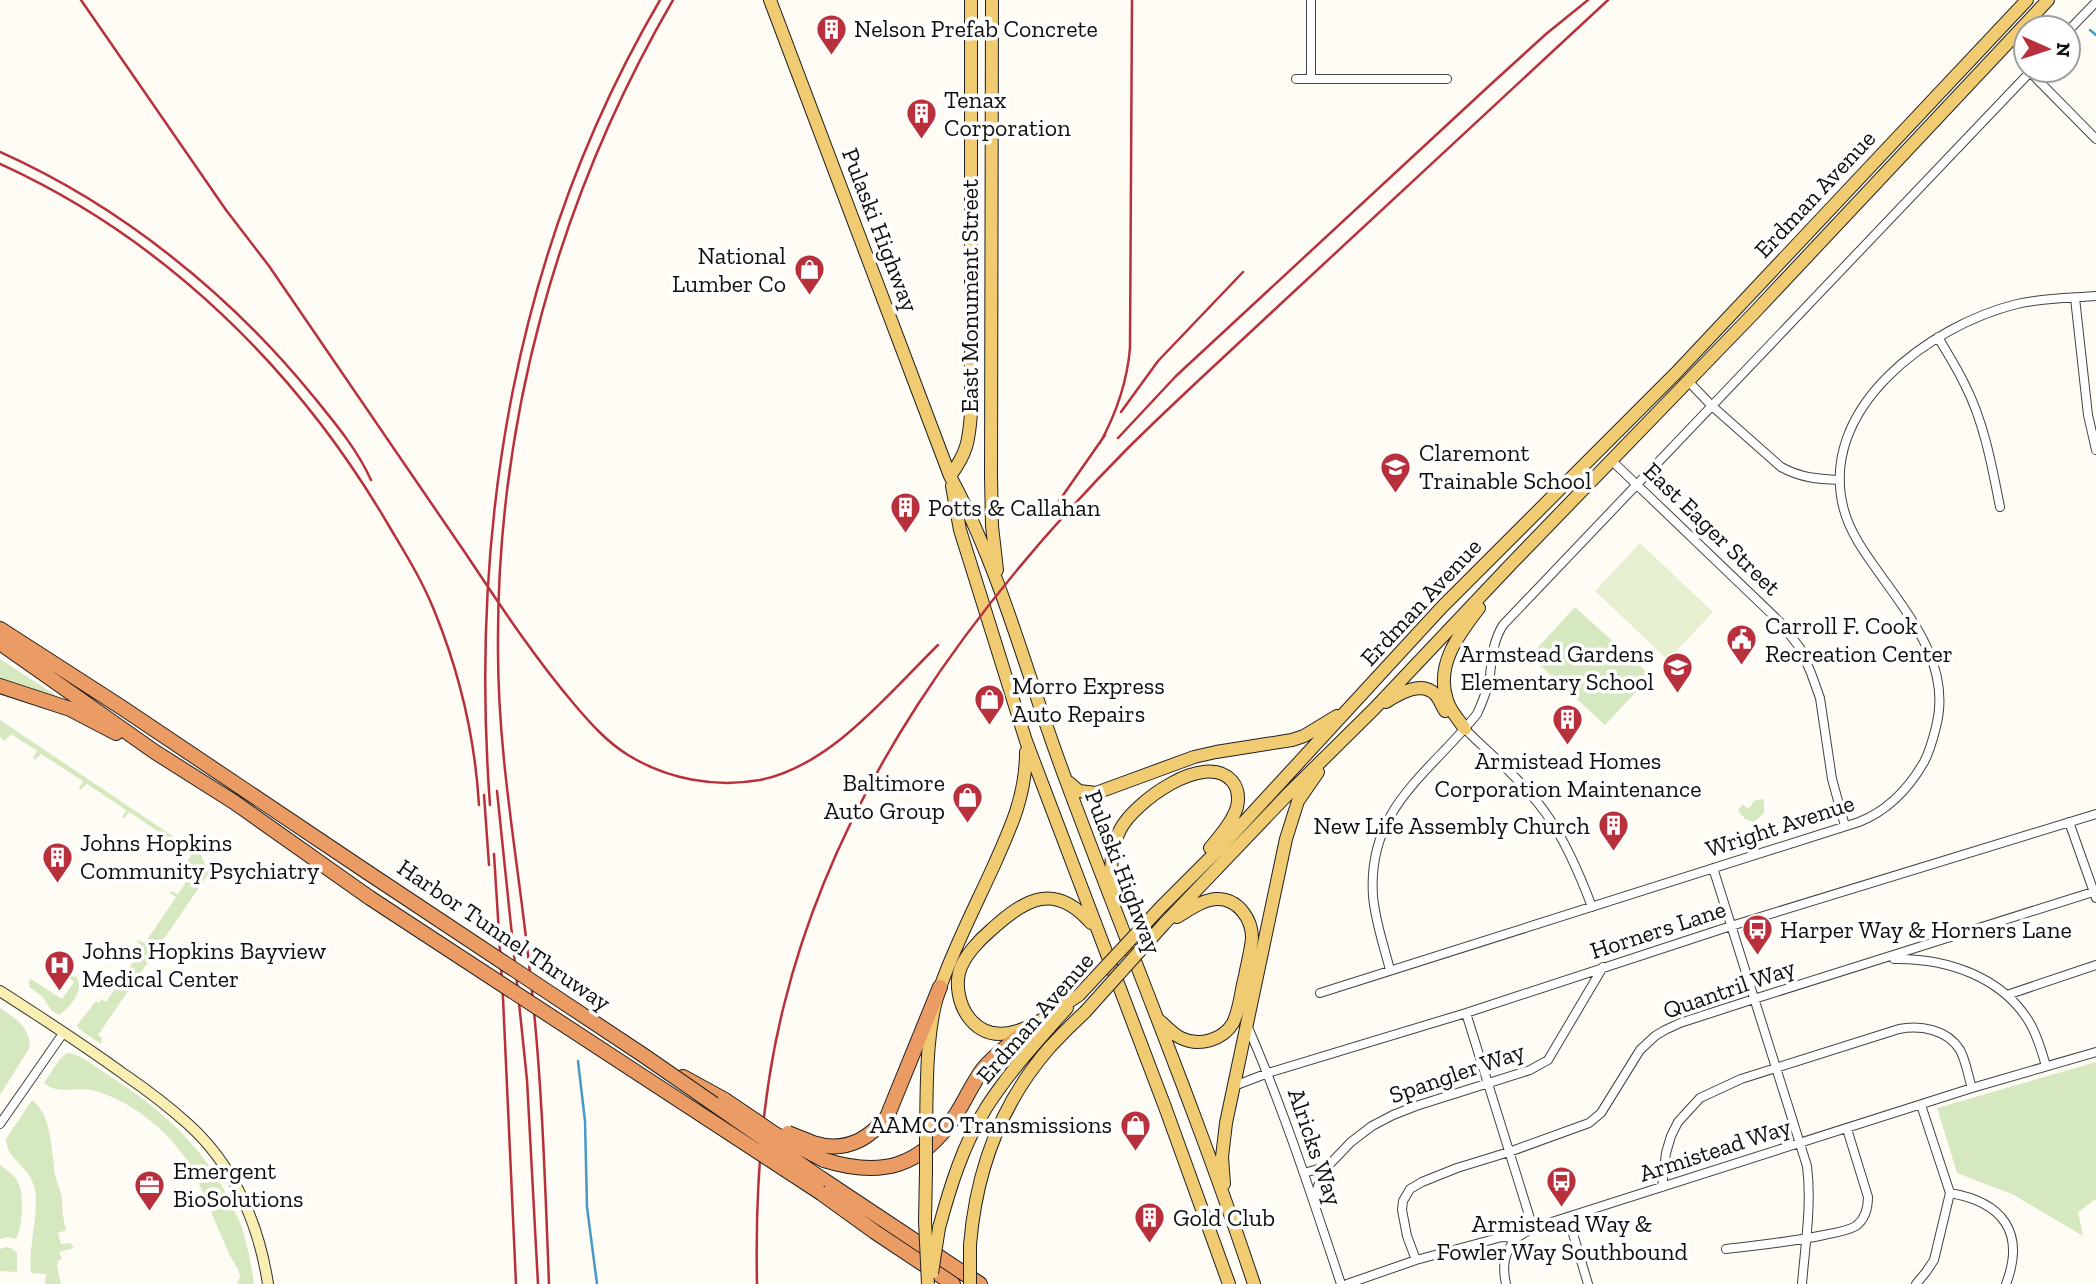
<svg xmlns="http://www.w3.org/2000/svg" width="2096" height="1284" viewBox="0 0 2096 1284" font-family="'Zilla Slab',serif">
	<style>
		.green { fill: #d6e8bf }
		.pitch { fill: #e6efd0 }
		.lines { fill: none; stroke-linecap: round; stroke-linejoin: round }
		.stream { stroke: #4799c6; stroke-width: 2.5 }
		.street-casing { stroke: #434343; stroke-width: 10 }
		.secondary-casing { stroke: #323232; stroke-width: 12 }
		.primary-casing { stroke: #212121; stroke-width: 14 }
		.highway-casing { stroke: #212121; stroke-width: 16 }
		.street { stroke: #fff; stroke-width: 8 }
		.secondary { stroke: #faefb3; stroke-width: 10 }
		.primary { stroke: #f0cb72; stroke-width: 12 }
		.highway { stroke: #eb9c65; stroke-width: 14 }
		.rail { stroke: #b9303d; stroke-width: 2.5 }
		.primary-bridge-casing { stroke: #212121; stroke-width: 14; stroke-linecap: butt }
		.highway-bridge-casing { stroke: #212121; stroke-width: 16; stroke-linecap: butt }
		.primary-bridge { stroke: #f0cb72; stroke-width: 12 }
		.highway-bridge { stroke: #eb9c65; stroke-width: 14 }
		.labels { text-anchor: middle; stroke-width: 7; stroke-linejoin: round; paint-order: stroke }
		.poi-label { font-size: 24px; fill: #101010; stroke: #fff; text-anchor: start }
		.street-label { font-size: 24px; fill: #101010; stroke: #fff }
	</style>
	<rect width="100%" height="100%" fill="#fefcf4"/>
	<path class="green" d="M1575,607L1651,676L1605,725L1530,656Z
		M0,659L57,696H56L0,680Z
		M0,720L201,855L209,873L98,1035L102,1038L101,1044L79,1029L77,1025L96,1001L99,1003L101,1000L100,998L106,1002L143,947L137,942V940L145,943L176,897L170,893V891L178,894L195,868L187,862L192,854L129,812L125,818H122L126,810L87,784L80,790L79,788L83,781L41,754L35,760L33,758L37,751L11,734L5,741L0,737Z
		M1762,799L1764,800V813L1754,822L1745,819L1738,810L1743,804L1747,808L1750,807L1754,801Z
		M68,976L77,977C84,991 71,1007 59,1015L52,1011L42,996L29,987L30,984L28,983L31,979L62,999L74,982Z
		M0,1008C16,1019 29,1026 30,1047L0,1095Z
		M67,1053C80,1054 94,1066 105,1073C158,1107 198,1140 228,1197L227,1200L209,1208C202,1192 196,1173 186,1159C165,1128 127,1098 91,1090C75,1087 57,1095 44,1083L59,1060Z
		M2096,1062V1199L2078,1212L2083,1236L2014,1195L1957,1173L1937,1108Z
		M32,1100C51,1114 50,1143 54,1164C53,1177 61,1187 62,1200C62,1210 63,1219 66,1230L58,1233L61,1244L71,1243L74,1248L59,1252L62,1259L58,1261L57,1266L61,1284H45L46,1274L31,1273C28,1246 39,1216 35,1190C30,1165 7,1161 6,1139Z
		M0,1165C8,1170 16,1176 19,1185C24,1195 23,1231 15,1239L8,1237L0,1239Z
		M229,1204C244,1219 251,1262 254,1284H237L240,1277L238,1269L230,1256L211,1212Z
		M6,1247L11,1248L17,1253V1272L0,1271V1249Z"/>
	<path class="pitch" d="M1640,543L1713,612L1668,660L1595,591Z"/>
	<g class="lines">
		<path class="stream" d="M2090,30L2096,35
			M578,1061L585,1121L587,1207L597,1284"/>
		<defs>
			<path id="street" d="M2068,31L2096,2
				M2030,72L2096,139
				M1296,79H1447
				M1311,79V0
				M2075,298L2088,415L2096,450
				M1938,337C1947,353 1957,368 1965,385C1984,422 1992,466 2000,507
				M1688,381L1712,406L1781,467C1801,478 1818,479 1840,480
				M1611,460L1780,622L1800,648L1811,673L1820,698L1832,779L1845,826
				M1465,729C1493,757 1524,782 1547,815C1566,842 1580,875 1592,907
				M2069,822L2096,898
				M1713,868L1807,1166C1812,1205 1805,1246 1802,1284
				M1894,959C1947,958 2004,977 2031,1025C2038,1038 2042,1052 2046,1066
				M1390,970C1384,946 1375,921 1373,896C1367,808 1429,774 1477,714C1483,701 1488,689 1490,675C1492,657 1493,641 1503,625L2032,70
				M1320,993L1859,822C1887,811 1909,788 1924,762C1930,751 1933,739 1936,727C1952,666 1910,617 1877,570C1864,552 1850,532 1844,510C1816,408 1931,325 2017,304C2043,298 2070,298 2096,296
				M2007,995L2096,965
				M1466,1013L1533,1228
				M1247,1025C1284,1110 1312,1197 1341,1284
				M1234,1086L1268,1073L1466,1013L1731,926L2096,814
				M0,1124L64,1032
				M1304,1173L1328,1166
				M1662,1187L1666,1153L1671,1136L1678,1122L1700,1098L1741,1079L1899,1029C1920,1025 1947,1029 1960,1050C1966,1061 1968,1076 1972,1088
				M1950,1193C2002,1202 2026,1232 2006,1284
				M1314,1203L1318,1186L1328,1166L1351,1142L1372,1126L1393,1115L1416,1106L1530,1070L1548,1060L1603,967
				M1568,1217L1588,1284
				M1726,1249C1759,1245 1792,1242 1824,1235C1834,1233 1847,1231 1856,1226C1865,1219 1868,1207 1868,1197L1847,1129
				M1416,1260L1407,1236L1402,1210L1403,1201L1410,1189L1422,1182L1457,1168L1509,1152L1589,1123L1601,1113L1640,1050L1655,1036L1665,1030L1680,1023L1754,999L2096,891
				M1347,1284L1416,1260L1502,1237L1516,1238L1533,1228L1972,1088L2096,1052
				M1506,1284C1502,1266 1504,1253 1516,1238
				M1916,1284L1926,1272L1934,1260L1950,1193L1921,1105"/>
			<path id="secondary" d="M0,991C42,1018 84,1045 125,1075C147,1090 168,1106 188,1124C234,1165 259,1225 268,1284"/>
			<path id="primary" d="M770,0L950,476C1002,572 1028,681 1067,783C1129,950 1198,1115 1254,1284
				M992,0L991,476L992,526L997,570
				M950,476C967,453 969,441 971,413V0
				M952,486L960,530L1026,741L1165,1107L1229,1284
				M1386,702C1400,693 1422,680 1436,695C1439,699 1442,706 1445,711
				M1465,729C1459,720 1450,711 1447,700C1435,665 1459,634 1479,608
				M1066,780L1079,791L1096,793L1194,757L1216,752L1292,740L1304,736L1337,716
				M1113,889C1110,869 1110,848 1120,830C1133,803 1205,750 1232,781C1238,788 1239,798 1237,807C1233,821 1220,836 1210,848
				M1161,907L1222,846L1442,607L1676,373L2027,0
				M1164,924L1290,792L1374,709L1513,562L1754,313L2048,0
				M1079,995C1049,1015 997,1059 967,1015C959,1003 956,986 959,973C963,957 979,940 991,930C1026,898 1055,882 1091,923
				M1160,1021C1167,1027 1173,1034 1181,1038C1199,1047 1223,1040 1233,1023C1240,1009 1241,990 1245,976C1247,964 1251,951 1252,938C1252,919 1238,898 1216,899C1202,900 1189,910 1177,917
				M926,1132C927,1088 925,1027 941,985C956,943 977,903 995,863C1012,825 1026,794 1026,752
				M1224,1184L1222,1157L1226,1123L1286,839L1298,801L1318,772
				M925,1221L926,1171
				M939,1228C950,1187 963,1145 986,1108C1009,1072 1038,1040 1067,1008
				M970,1245C976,1171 1001,1103 1050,1047C1061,1035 1073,1023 1085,1012"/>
			<path id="highway" d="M0,629L121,707L367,872
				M0,643L155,752L234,802L370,898
				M0,686L70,709L116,733
				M683,1077L725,1100
				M825,1146C852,1149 870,1137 887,1117L940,987
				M824,1160C882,1178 921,1167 955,1116C965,1101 972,1084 983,1069C997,1052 1015,1040 1032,1026
				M822,1179L980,1284
				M821,1193L875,1232L953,1284"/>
		</defs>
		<use href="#street" class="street-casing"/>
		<use href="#secondary" class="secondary-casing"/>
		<use href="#primary" class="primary-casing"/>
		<use href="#highway" class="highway-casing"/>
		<use href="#street" class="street"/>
		<use href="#secondary" class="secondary"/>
		<use href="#primary" class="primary"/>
		<use href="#highway" class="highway"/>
		<path class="rail" d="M81,0L226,210L269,266C334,362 400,458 466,554C500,605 534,657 574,704C590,723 607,742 628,755C667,779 714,788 760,780C831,766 888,694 938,645
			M0,152C121,206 230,294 313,396C335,423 357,449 371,480
			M0,164C165,239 298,370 389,526C405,553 422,580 434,610C459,671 475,739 479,805
			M1121,412L1158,361L1243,272
			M1118,438L1176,376L1490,85L1546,34L1588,0
			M1100,443C1117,412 1127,383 1130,348L1132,0
			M1059,501L1105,435
			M497,791L527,1080L538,1284
			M484,795L489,865
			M490,805C469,524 516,246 660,0
			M494,854L503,998L516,1284
			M549,1284C545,1180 542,1077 530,973C519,866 498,759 498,651C496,422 558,198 673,0
			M757,1284C755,1190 761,1096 784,1005C837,790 973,605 1126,450C1173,403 1223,358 1272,312C1384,208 1496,104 1608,0"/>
		<defs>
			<path id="primary-bridge" d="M1079,995L1161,907
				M1085,1012L1164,924
				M926,1171V1132
				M925,1221L928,1284
				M932,1273L939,1228
				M970,1284V1245"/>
			<path id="highway-bridge" d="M367,872L643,1055L822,1179
				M370,898L821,1193
				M725,1100L775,1134L824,1160
				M788,1133L813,1143L825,1146"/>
		</defs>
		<use href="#primary-bridge" class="primary-bridge-casing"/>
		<use href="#highway-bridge" class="highway-bridge-casing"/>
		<use href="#primary-bridge" class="primary-bridge"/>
		<use href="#highway-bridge" class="highway-bridge"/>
	</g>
	<defs>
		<symbol id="building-pin" viewBox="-11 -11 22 30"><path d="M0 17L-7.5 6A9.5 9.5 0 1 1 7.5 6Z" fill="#b9303d" stroke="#fff"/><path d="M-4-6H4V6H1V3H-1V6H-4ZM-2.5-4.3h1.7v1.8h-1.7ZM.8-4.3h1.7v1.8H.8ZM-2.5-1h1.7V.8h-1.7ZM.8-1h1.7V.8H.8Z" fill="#fff"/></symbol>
		<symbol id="shop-pin" viewBox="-11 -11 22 30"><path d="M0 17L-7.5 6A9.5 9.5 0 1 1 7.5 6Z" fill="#b9303d" stroke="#fff"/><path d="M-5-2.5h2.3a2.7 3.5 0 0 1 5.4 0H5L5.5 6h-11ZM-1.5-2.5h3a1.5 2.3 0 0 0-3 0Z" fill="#fff"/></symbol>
		<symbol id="school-pin" viewBox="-11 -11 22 30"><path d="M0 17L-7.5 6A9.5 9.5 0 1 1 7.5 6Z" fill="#b9303d" stroke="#fff"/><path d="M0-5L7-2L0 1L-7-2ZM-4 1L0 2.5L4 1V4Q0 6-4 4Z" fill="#fff"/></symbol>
		<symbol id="civic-pin" viewBox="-11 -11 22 30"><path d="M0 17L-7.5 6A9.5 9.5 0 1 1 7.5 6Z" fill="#b9303d" stroke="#fff"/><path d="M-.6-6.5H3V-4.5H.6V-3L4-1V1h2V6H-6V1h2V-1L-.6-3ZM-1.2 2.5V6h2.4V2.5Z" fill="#fff"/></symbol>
		<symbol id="bus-pin" viewBox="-11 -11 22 30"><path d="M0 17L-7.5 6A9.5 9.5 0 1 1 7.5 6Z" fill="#b9303d" stroke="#fff"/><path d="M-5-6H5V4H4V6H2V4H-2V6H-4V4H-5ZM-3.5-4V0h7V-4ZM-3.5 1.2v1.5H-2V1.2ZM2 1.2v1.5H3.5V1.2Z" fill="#fff"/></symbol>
		<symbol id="hospital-pin" viewBox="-11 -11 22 30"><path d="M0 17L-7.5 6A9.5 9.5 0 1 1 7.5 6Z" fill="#b9303d" stroke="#fff"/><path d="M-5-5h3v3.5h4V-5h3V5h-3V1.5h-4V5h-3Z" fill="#fff"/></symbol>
		<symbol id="office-pin" viewBox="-11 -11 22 30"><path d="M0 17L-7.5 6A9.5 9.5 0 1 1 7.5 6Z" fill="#b9303d" stroke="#fff"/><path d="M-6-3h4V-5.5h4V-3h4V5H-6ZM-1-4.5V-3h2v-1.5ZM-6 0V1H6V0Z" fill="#fff"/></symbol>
	</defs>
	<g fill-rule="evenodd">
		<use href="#building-pin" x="814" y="12" width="35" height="47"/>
		<use href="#building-pin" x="904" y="96" width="35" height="47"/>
		<use href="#shop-pin" x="792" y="252" width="35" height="47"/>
		<use href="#school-pin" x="1378" y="450" width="35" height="47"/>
		<use href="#building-pin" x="888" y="490" width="35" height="47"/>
		<use href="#civic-pin" x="1724" y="622" width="35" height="47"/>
		<use href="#school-pin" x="1660" y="650" width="35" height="47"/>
		<use href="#shop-pin" x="972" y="682" width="35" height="47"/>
		<use href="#building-pin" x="1550" y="702" width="35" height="47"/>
		<use href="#shop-pin" x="950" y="780" width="35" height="47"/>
		<use href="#building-pin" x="1596" y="808" width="35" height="47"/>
		<use href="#building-pin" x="40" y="840" width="35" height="47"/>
		<use href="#bus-pin" x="1740" y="912" width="35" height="47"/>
		<use href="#hospital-pin" x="42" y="948" width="35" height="47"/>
		<use href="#shop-pin" x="1118" y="1108" width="35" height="47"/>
		<use href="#bus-pin" x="1544" y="1164" width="35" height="47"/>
		<use href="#office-pin" x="132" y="1168" width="35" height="47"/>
		<use href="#building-pin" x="1132" y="1200" width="35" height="47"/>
	</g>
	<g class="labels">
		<g class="poi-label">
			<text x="854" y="37">Nelson Prefab Concrete</text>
			<text x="944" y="108">Tenax<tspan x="944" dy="28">Corporation</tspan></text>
			<text x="786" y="264" text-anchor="end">National<tspan x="786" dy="28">Lumber Co</tspan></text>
			<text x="1419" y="461">Claremont<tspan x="1419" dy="28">Trainable School</tspan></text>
			<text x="928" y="516">Potts &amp; Callahan</text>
			<text x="1765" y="634">Carroll F. Cook<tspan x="1765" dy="28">Recreation Center</tspan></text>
			<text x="1654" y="662" text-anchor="end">Armstead Gardens<tspan x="1654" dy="28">Elementary School</tspan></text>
			<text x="1012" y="694">Morro Express<tspan x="1012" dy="28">Auto Repairs</tspan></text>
			<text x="1568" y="769" text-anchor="middle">Armistead Homes<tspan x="1568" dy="28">Corporation Maintenance</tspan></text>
			<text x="945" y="791" text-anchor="end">Baltimore<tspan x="945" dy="28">Auto Group</tspan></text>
			<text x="1590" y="834" text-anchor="end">New Life Assembly Church</text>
			<text x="80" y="851">Johns Hopkins<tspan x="80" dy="28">Community Psychiatry</tspan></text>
			<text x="1780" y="938">Harper Way &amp; Horners Lane</text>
			<text x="82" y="959">Johns Hopkins Bayview<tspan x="82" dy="28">Medical Center</tspan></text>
			<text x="1112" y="1133" text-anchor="end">AAMCO Transmissions</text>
			<text x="173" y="1179">Emergent<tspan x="173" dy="28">BioSolutions</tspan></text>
			<text x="1173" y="1226">Gold Club</text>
			<text x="1562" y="1232" text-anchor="middle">Armistead Way &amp;<tspan x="1562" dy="28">Fowler Way Southbound</tspan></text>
		</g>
		<g class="street-label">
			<text transform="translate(1815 194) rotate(-47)" y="8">Erdman Avenue</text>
			<text transform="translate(880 230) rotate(69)" y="8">Pulaski Highway</text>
			<text transform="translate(970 296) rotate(-90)" y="8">East Monument Street</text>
			<text transform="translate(1712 529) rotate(44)" y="8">East Eager Street</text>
			<text transform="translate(1421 602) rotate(-47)" y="8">Erdman Avenue</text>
			<text transform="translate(1780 826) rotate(-18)" y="8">Wright Avenue</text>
			<text transform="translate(1123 872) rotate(69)" y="8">Pulaski Highway</text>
			<text transform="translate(1658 930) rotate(-18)" y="8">Horners Lane</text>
			<text transform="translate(504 935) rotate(34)" y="8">Harbor Tunnel Thruway</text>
			<text transform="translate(1729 989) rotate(-19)" y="8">Quantril Way</text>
			<text transform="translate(1035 1018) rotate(-49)" y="8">Erdman Avenue</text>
			<text transform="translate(1457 1073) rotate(-19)" y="8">Spangler Way</text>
			<text transform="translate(1315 1147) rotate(71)" y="8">Alricks Way</text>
			<text transform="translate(1715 1150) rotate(-18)" y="8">Armistead Way</text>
		</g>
	</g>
	<g transform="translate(2047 49) rotate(93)"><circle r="33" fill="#ffffff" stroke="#9f9f9f" stroke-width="2"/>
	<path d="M0-5L12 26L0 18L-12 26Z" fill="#b9303d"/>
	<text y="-10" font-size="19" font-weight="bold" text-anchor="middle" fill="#101010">N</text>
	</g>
</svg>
